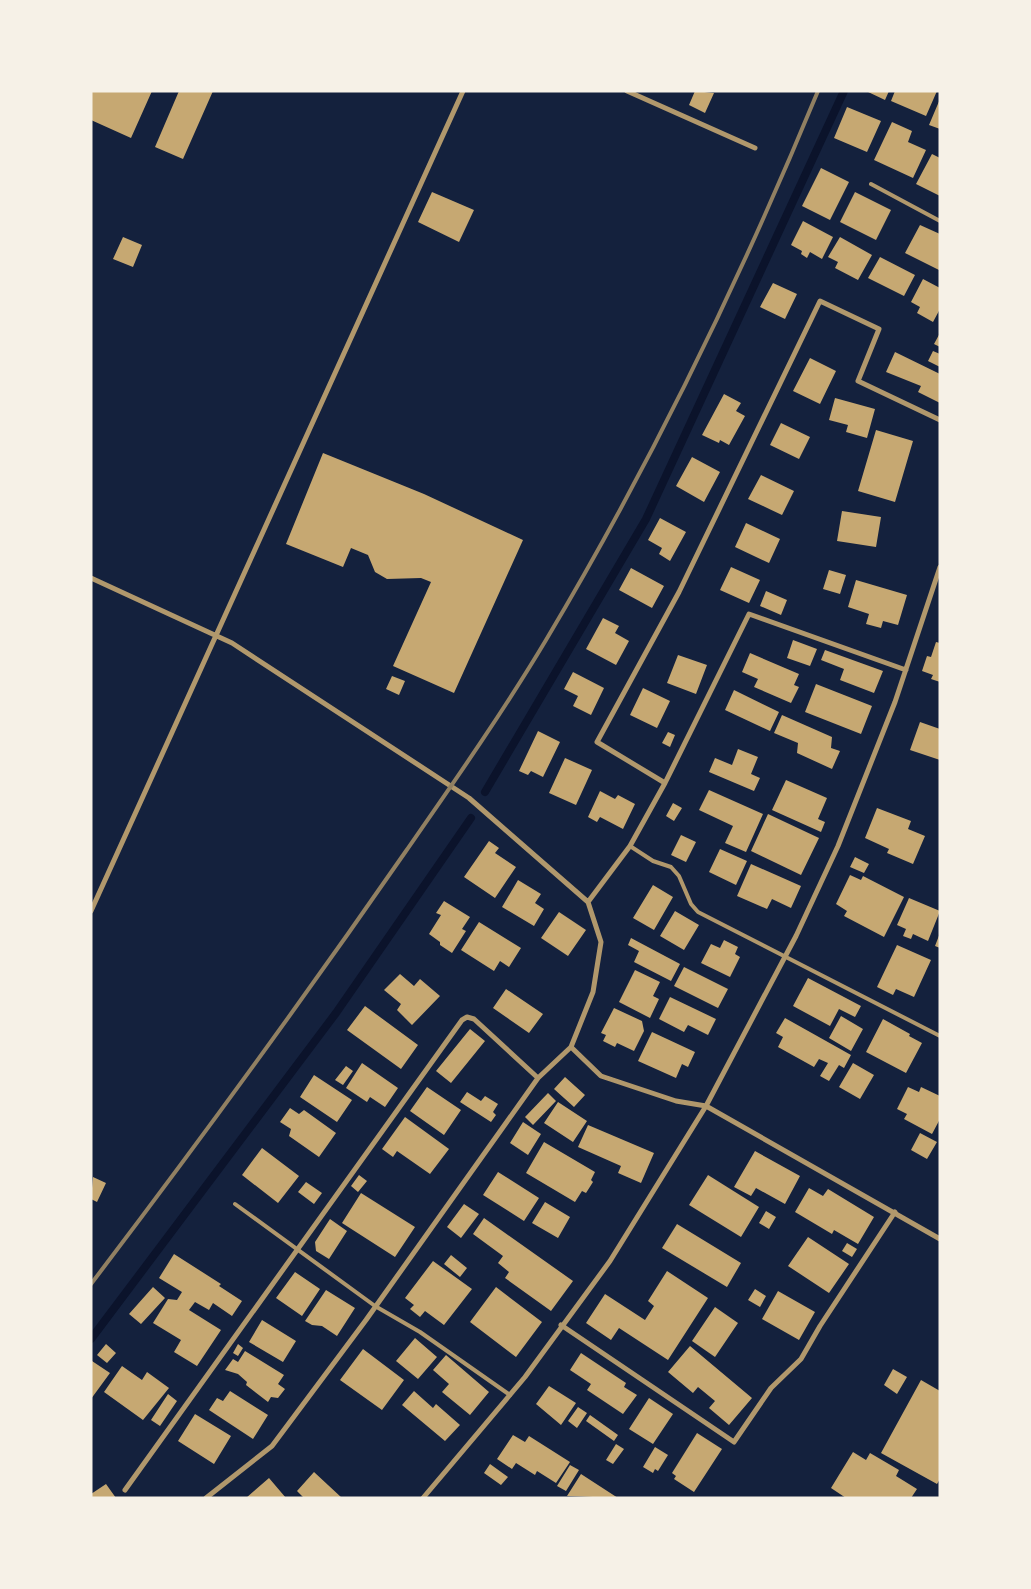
<svg xmlns="http://www.w3.org/2000/svg" width="1031" height="1589" viewBox="0 0 1031 1589" font-family="Arial,sans-serif">
	<style>
		.lines { fill: none; stroke-linecap: round; stroke-linejoin: round }
		.stream { stroke: #0b132b; stroke-width: 8 }
		.building { fill: #c6a872 }
		.service { stroke: #b1986c; stroke-width: 4 }
		.minor { stroke: #b1986c; stroke-width: 5 }
		.rail { stroke: #918062; stroke-width: 4 }
	</style>
	<rect width="100%" height="100%" fill="#14213d"/>
	<g class="lines">
		<path class="stream" d="M485,792L646,519L844,91
			M91,1339L336,1013L471,818"/>
	</g>
	<path class="building" d="M91,91H152L131,138L91,120Z
		M179,91H213L183,159L155,147Z
		M695,91L714,93L705,113L689,105Z
		M866,91H889L885,100Z
		M895,91H937L926,116L891,101Z
		M940,99V129L929,125Z
		M847,107L881,121L867,152L834,138Z
		M892,122L912,131L908,142L926,150L913,178L874,160Z
		M932,154L940,158V196L916,184Z
		M821,168L849,182L830,220L802,206Z
		M432,192L474,210L459,242L418,222Z
		M855,192L891,210L876,240L840,222Z
		M803,221L833,237L822,259L810,252L807,258L801,254L802,251L791,245Z
		M920,225L940,234L939,270L905,253Z
		M123,237L142,245L133,267L113,259Z
		M840,237L872,255L858,280L835,268L838,262L828,257Z
		M880,257L915,275L904,296L868,278Z
		M923,279L940,288V309L933,322L917,313L920,307L911,302Z
		M773,283L797,294L785,319L760,307Z
		M940,333V347L934,344Z
		M933,351L940,354V367L928,361Z
		M895,352L940,374V403L918,392L921,386L886,372Z
		M810,358L836,371L820,404L793,391Z
		M724,394L741,403L736,411L745,416L729,445L720,440L719,443L702,435Z
		M835,398L875,409L867,438L846,432L848,425L829,420Z
		M781,423L810,437L799,459L770,445Z
		M876,430L913,441L895,502L858,491Z
		M323,453L424,494L523,540L454,693L393,666L431,582L421,578L387,579L375,572L368,555L351,548L343,567L286,544Z
		M692,457L720,472L704,502L676,486Z
		M761,475L794,491L782,515L748,499Z
		M842,511L881,517L876,547L837,541Z
		M660,518L686,532L670,561L659,554L662,548L648,540Z
		M746,523L780,539L769,563L735,547Z
		M731,567L760,580L749,603L720,590Z
		M631,568L664,586L652,608L619,590Z
		M829,570L846,575L840,594L823,589Z
		M856,580L907,595L898,625L883,621L881,628L866,624L869,614L848,607Z
		M766,591L787,600L781,615L760,606Z
		M603,618L619,626L615,633L629,641L616,665L586,649Z
		M793,640L817,649L810,666L787,658Z
		M936,642L940,643V682L931,679L933,675L922,671L927,656L931,657Z
		M825,650L883,671L874,693L840,680L844,669L821,660Z
		M750,653L799,674L794,685L799,687L791,703L754,687L758,679L742,672Z
		M678,655L707,665L696,694L667,683Z
		M573,672L604,688L591,715L573,706L578,696L564,689Z
		M392,676L405,681L399,695L386,689Z
		M816,684L872,706L861,734L805,712Z
		M643,688L670,701L657,728L630,715Z
		M734,690L779,712L770,731L725,710Z
		M782,715L832,737L831,748L840,751L832,769L797,753L798,743L774,733Z
		M920,722L940,729V760L910,750Z
		M538,731L560,742L543,777L531,771L528,775L519,771Z
		M668,732L675,735L670,747L662,743Z
		M738,749L758,757L751,774L760,778L754,791L709,772L715,758L732,765Z
		M565,758L592,770L576,805L549,793Z
		M786,780L827,798L818,819L825,822L821,832L772,810Z
		M709,790L763,814L746,852L725,843L733,826L699,810Z
		M600,791L615,799L618,795L635,804L623,829L600,817L597,822L588,817Z
		M673,803L682,808L674,821L666,816Z
		M877,808L911,821L908,829L925,836L913,864L887,853L889,849L865,838Z
		M768,814L819,838L801,875L751,851Z
		M681,835L696,842L686,862L671,855Z
		M489,841L499,848L495,853L516,867L495,898L464,877Z
		M720,849L747,861L736,885L709,872Z
		M855,857L869,864L864,873L850,867Z
		M751,864L801,886L791,908L772,899L767,909L737,896Z
		M850,875L861,880L863,876L904,897L884,937L844,916L847,911L836,904Z
		M518,880L541,894L535,903L544,909L534,926L502,907Z
		M653,885L673,897L654,930L633,918Z
		M909,898L940,911L928,941L913,934L911,939L903,936L906,929L897,925Z
		M444,901L470,917L462,929L466,931L452,953L440,945V942L429,934L441,915L436,913Z
		M675,911L699,925L684,950L660,936Z
		M559,912L586,930L568,956L541,938Z
		M479,922L521,948L509,967L500,961L494,971L461,950Z
		M940,933V948L935,946Z
		M631,938L680,964L671,981L634,962L639,951L628,945Z
		M724,940L738,947L735,954L740,957L730,977L701,963L711,944L720,948Z
		M897,945L931,960L914,997L896,989L893,995L877,987Z
		M684,967L728,989L718,1008L674,986Z
		M635,970L660,982L653,996L659,999L650,1018L619,1002Z
		M400,974L414,986L420,979L440,996L412,1025L397,1010L401,1004L384,990Z
		M808,978L861,1006L855,1017L839,1009L830,1026L793,1006Z
		M506,989L543,1014L529,1033L493,1008Z
		M670,997L716,1019L708,1035L688,1025L684,1032L659,1019Z
		M365,1006L418,1045L401,1069L347,1030Z
		M614,1008L642,1021L644,1031L634,1051L617,1043L615,1047L603,1041L606,1035L601,1033Z
		M841,1016L863,1029L851,1051L829,1038Z
		M785,1018L851,1055L844,1068L839,1065L829,1081L820,1076L828,1063L819,1059L814,1067L778,1047L783,1037L776,1033Z
		M883,1019L910,1034L909,1036L922,1043L906,1073L866,1052Z
		M470,1029L485,1041L451,1083L436,1071Z
		M652,1032L695,1052L688,1067L682,1064L676,1078L638,1061Z
		M362,1063L398,1088L385,1107L370,1097L367,1102L346,1088Z
		M853,1063L874,1075L860,1099L839,1087Z
		M346,1066L353,1071L343,1085L335,1080Z
		M314,1075L352,1100L337,1122L300,1097Z
		M565,1077L585,1095L574,1107L554,1089Z
		M427,1087L461,1110L444,1135L410,1111Z
		M908,1087L919,1092L921,1087L940,1096V1119L932,1134L904,1119L907,1114L897,1109Z
		M467,1092L481,1101L485,1096L498,1104L493,1112L496,1115L491,1122L460,1102Z
		M548,1093L556,1101L533,1125L525,1117Z
		M558,1102L587,1121L573,1142L544,1123Z
		M290,1108L299,1114L304,1110L336,1133L319,1157L289,1136L291,1129L280,1122Z
		M405,1117L449,1149L430,1174L397,1151L393,1157L382,1149Z
		M523,1122L541,1134L528,1155L510,1143Z
		M588,1125L654,1153L641,1183L618,1173L621,1166L578,1147Z
		M920,1133L937,1142L927,1159L911,1150Z
		M544,1142L595,1172L591,1180L593,1182L586,1193L582,1191L575,1202L526,1173Z
		M262,1148L299,1176L278,1203L242,1175Z
		M755,1151L800,1176L785,1204L756,1188L751,1196L734,1187Z
		M498,1172L539,1198L524,1221L483,1195Z
		M359,1175L367,1181L358,1192L351,1186Z
		M708,1175L759,1207L741,1237L689,1205Z
		M93,1177L106,1183L97,1202L91,1199Z
		M306,1182L322,1193L314,1204L298,1192Z
		M809,1188L823,1196L828,1189L874,1217L858,1244L834,1230L832,1234L795,1212Z
		M361,1193L415,1227L395,1257L342,1223Z
		M545,1202L570,1217L558,1238L532,1223Z
		M464,1204L479,1214L461,1238L447,1227Z
		M766,1211L776,1217L769,1229L759,1223Z
		M484,1218L573,1281L551,1311L505,1278L509,1272L498,1263L503,1256L473,1234Z
		M330,1219L347,1231L329,1259L316,1251L315,1242Z
		M677,1224L741,1263L727,1287L662,1248Z
		M808,1237L849,1264L829,1293L788,1266Z
		M847,1243L857,1249L852,1257L842,1251Z
		M174,1254L221,1284L219,1286L242,1301L232,1316L213,1303L209,1310L195,1302L189,1310L221,1330L197,1366L174,1352L181,1340L153,1323L168,1299L177,1300L182,1292L159,1278Z
		M451,1255L467,1268L460,1277L444,1264Z
		M433,1261L472,1289L444,1325L425,1311L420,1317L410,1309L414,1305L405,1298Z
		M667,1271L708,1298L668,1360L619,1328L611,1340L586,1323L605,1294L645,1320L654,1306L648,1301Z
		M295,1272L320,1289L302,1316L276,1298Z
		M153,1287L165,1298L141,1324L129,1314Z
		M496,1287L542,1322L516,1357L470,1322Z
		M755,1289L766,1296L760,1307L748,1300Z
		M326,1290L355,1308L337,1336L322,1326L312,1325L305,1321Z
		M778,1291L815,1312L799,1340L762,1319Z
		M715,1307L738,1323L715,1357L692,1341Z
		M262,1320L296,1341L283,1362L249,1342Z
		M415,1338L437,1357L418,1379L396,1361Z
		M106,1344L116,1353L107,1363L97,1355Z
		M238,1344L243,1348L238,1356L233,1353Z
		M690,1346L752,1398L729,1425L709,1408L715,1401L698,1387L693,1393L668,1372Z
		M363,1349L404,1380L382,1410L340,1380Z
		M245,1351L284,1375L278,1384L285,1389L278,1398L271,1397L268,1402L246,1385L247,1382L238,1374L225,1370L233,1359L238,1362Z
		M581,1353L626,1383L624,1387L637,1395L623,1414L587,1390L591,1384L570,1370Z
		M446,1355L489,1392L470,1415L442,1392L449,1384L433,1370Z
		M92,1361L110,1373L91,1399V1362Z
		M122,1366L142,1380L147,1372L169,1388L143,1420L104,1392Z
		M893,1369L907,1377L897,1394L884,1385Z
		M921,1380L940,1391V1479L937,1484L881,1453Z
		M549,1386L576,1403L561,1425L536,1404Z
		M230,1391L268,1415L253,1439L209,1410L217,1398L223,1401Z
		M414,1391L433,1408L436,1404L460,1425L445,1441L402,1405Z
		M168,1394L177,1401L160,1426L151,1420Z
		M649,1398L673,1414L653,1444L629,1429Z
		M578,1407L587,1413L577,1428L568,1421Z
		M195,1414L231,1436L214,1464L178,1441Z
		M590,1415L618,1435L614,1441L586,1421Z
		M697,1433L722,1449L694,1492L674,1479L676,1476L672,1473Z
		M513,1435L525,1442L529,1436L570,1462L556,1483L537,1471L535,1475L516,1463L512,1469L497,1459Z
		M616,1444L624,1449L613,1464L606,1460Z
		M655,1447L668,1455L658,1471L655,1469L653,1473L643,1467Z
		M853,1452L866,1460L870,1453L899,1470L896,1476L917,1489L911,1498H846L831,1488Z
		M490,1464L508,1477L501,1485L484,1473Z
		M570,1465L579,1470L566,1491L557,1486Z
		M314,1472L342,1498H304L297,1491Z
		M581,1474L618,1498L567,1496Z
		M269,1478L286,1498H246Z
		M106,1484L116,1498H91V1494Z"/>
	<g class="lines">
		<path class="service" d="M871,184L940,221
			M630,846L653,861L671,867L679,876L691,904L698,912L940,1036
			M235,1204L375,1306L420,1332L510,1395"/>
		<path class="minor" d="M627,91L755,148
			M91,578L232,643L469,798L588,902L601,942L593,992L571,1047L601,1076L676,1101L706,1106L940,1239
			M665,783L597,742L679,592L820,301L879,329L858,381L940,420
			M588,902L630,846L665,783L749,614L906,670
			M91,911L463,91
			M561,1325L734,1442L771,1388L801,1359L820,1326L895,1212
			M125,1490L462,1020L467,1017L474,1019L538,1078
			M206,1498L272,1446L366,1320L538,1078L571,1047
			M423,1498L525,1377L610,1261L706,1106L796,936L838,846L895,702L940,567"/>
		<path class="rail" d="M91,1284C199,1142 304,998 406,851C454,782 503,712 546,640C651,464 740,280 818,91"/>
	</g>
	<rect width="1031" height="1589" fill="none" stroke="#f6f1e7" stroke-width="185"/>
</svg>
